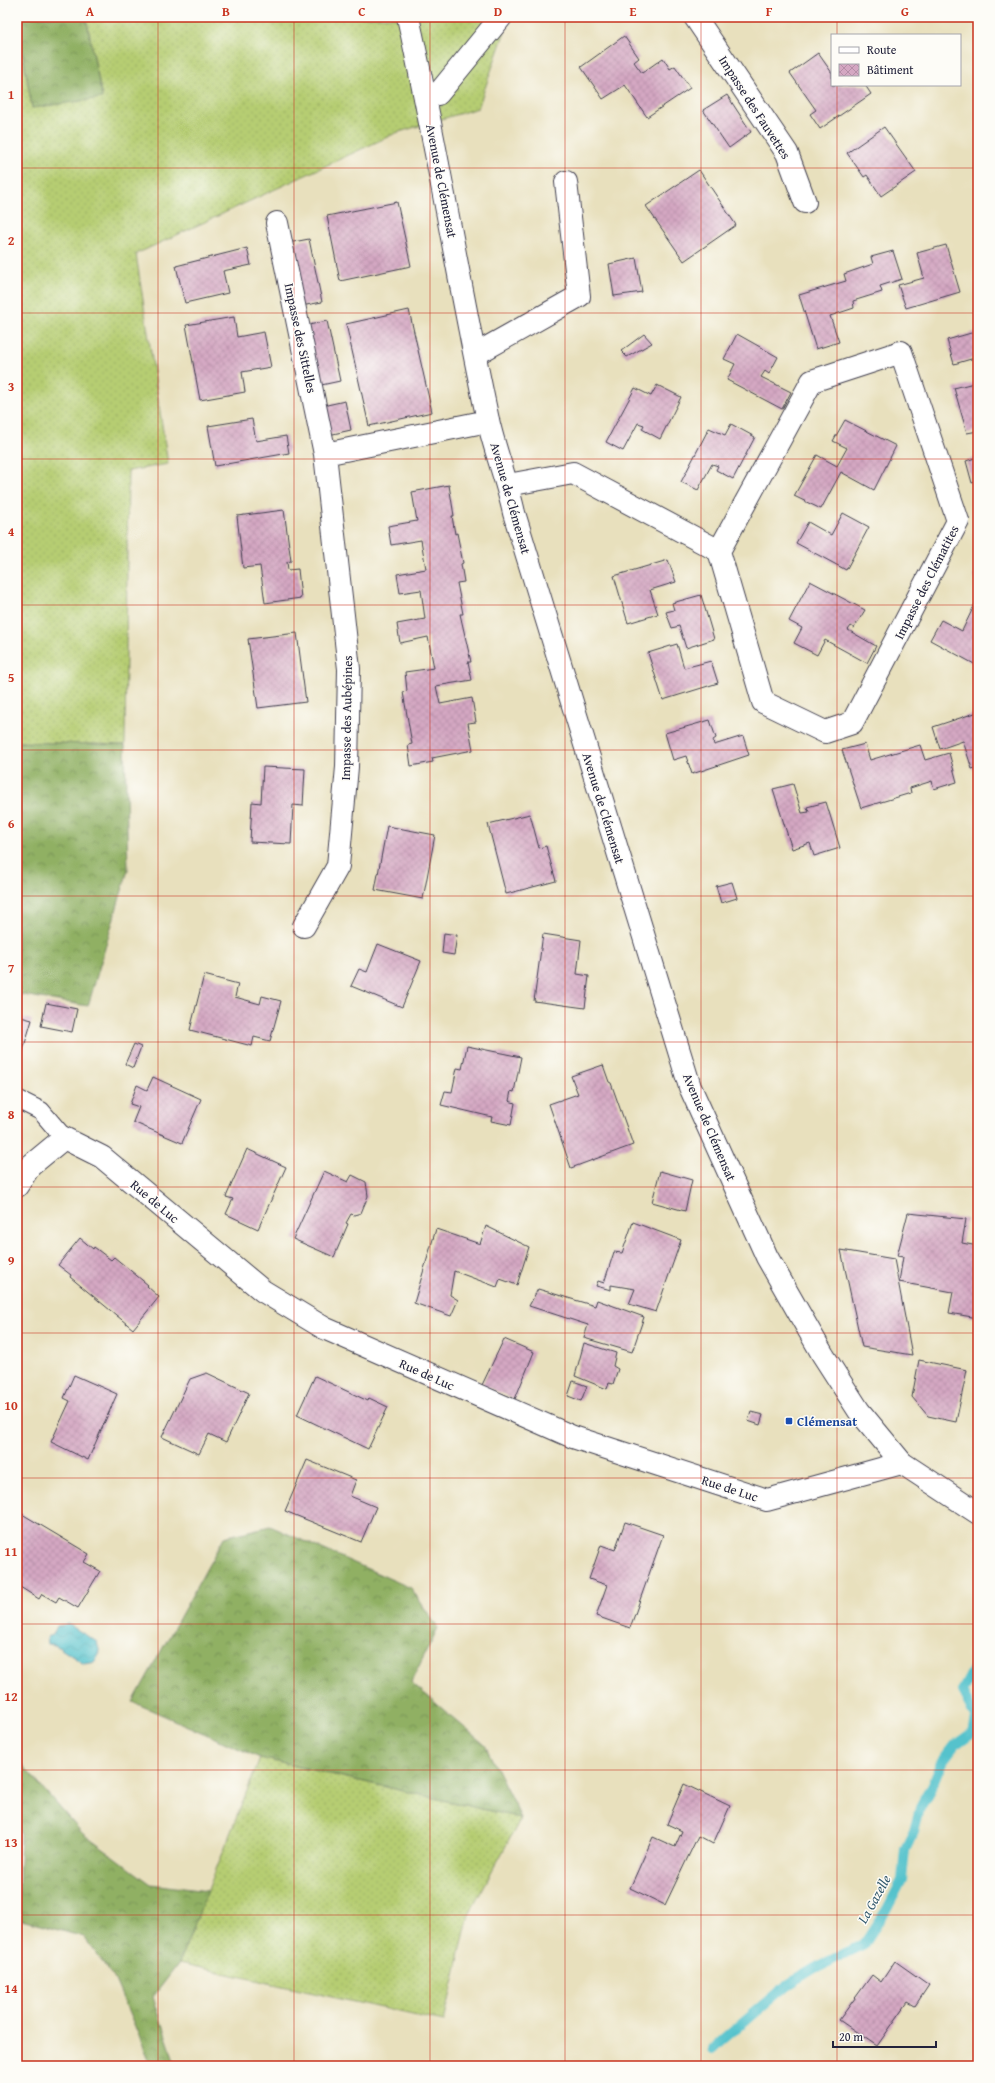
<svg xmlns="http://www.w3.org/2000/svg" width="995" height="2083" viewBox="0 0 995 2083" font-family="'Gentium Book Plus',serif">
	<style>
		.grass { fill: url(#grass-dots); stroke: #6c7856 }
		.forest { fill: url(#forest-crowns); stroke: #596950 }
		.water { fill: url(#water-waves); stroke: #3c7284 }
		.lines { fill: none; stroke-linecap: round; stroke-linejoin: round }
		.stream { stroke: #55c2cc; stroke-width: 10 }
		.building { fill: url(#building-cross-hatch) }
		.lane-casing { stroke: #403e4e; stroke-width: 20 }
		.street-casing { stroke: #403e4e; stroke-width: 24 }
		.secondary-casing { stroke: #403e4e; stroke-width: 24 }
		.lane { stroke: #fff; stroke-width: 18 }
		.street { stroke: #fff; stroke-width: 22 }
		.secondary { stroke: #fff; stroke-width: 22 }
		.grid { fill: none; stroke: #c8321e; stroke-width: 1; stroke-opacity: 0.55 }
		.transit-dot { fill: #1a4fb4; stroke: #fdfcf7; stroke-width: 1.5 }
		.labels { text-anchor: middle; stroke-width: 3; stroke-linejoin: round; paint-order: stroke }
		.street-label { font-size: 13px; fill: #22223b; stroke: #fdfcf7 }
		.transit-label { font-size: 13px; font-weight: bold; fill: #164399; stroke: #fdfcf7; text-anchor: start }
		.water-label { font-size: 14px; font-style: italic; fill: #345a6e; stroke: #fdfcf7 }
		.neatline { fill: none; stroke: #c8321e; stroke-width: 1.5 }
		.grid-label { font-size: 13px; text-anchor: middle; font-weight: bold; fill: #c8321e }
	</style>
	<defs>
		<pattern id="grass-dots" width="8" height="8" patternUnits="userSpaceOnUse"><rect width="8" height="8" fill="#b6cd72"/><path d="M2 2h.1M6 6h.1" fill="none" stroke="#9cb064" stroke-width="1.8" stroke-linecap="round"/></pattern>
		<pattern id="forest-crowns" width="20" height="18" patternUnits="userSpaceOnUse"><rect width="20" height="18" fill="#90b064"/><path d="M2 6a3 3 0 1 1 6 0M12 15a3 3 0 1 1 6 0" fill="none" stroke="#758f54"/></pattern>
		<pattern id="water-waves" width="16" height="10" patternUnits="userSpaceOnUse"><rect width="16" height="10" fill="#55c2cc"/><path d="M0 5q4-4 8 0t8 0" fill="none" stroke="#4aa6b0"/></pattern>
		<pattern id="building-cross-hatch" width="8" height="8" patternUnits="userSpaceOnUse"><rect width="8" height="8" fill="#d4a7c2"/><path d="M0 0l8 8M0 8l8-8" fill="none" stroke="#b68fa8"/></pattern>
	</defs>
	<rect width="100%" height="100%" fill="#fdfcf7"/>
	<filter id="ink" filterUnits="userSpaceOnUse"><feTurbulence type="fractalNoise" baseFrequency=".025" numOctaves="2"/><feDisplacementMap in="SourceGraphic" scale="8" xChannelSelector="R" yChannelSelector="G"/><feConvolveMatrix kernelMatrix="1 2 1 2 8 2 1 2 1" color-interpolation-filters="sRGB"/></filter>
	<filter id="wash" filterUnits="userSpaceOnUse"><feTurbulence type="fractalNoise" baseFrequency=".012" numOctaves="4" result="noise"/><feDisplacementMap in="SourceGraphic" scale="16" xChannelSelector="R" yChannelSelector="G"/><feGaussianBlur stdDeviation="0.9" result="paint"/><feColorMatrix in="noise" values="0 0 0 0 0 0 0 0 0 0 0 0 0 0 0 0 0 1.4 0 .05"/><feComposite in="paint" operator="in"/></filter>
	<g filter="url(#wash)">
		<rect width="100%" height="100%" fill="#e8e0bd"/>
		<path class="grass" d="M86,17H510L478,108L396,133L136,254L168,464L128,471L125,745L17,742V20L32,108L102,97Z
			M260,1758L521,1818L469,1914L444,2022L179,1963Z"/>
		<path class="forest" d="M17,17H86L102,98L32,108Z
			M17,742L125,745L128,870L88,1006L17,994Z
			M270,1526L411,1588L438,1628L411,1682L485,1745L521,1818L260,1758L133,1702L224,1537Z
			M17,1759L83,1834L151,1884L208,1891L179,1963L153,1997L176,2066H152L114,1978L84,1937L18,1919L21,1834L17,1823Z"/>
		<path class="water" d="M68,1624L97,1642L100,1653L95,1662L84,1664L55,1645L48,1644L47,1637L53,1635L57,1626Z"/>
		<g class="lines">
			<path class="stream" d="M978,1601L976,1610L978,1616
				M712,2049L787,1985L815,1968L864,1944L887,1909L902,1880L905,1849L914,1831L920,1808L933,1784L942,1762L955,1745L973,1732L976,1718L962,1691L978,1661"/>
		</g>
		<g id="blocks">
			<path class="building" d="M624,36L639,58L634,62L642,73L663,58L670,69L675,66L690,88L647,117L625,85L603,99L581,67Z
				M818,53L832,73V85H865L871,94L820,129L810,114L816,110L790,73Z
				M727,95L751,132L729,148L703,110Z
				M884,127L916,172L881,196L867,175L864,177L847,153Z
				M699,170L736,225L684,261L646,206Z
				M397,202L411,266L340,281L327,216Z
				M309,239L322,302L296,307L283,244Z
				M946,245L960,292L906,308L898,285L924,278L917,253Z
				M247,248L251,265L223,271L228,293L185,303L176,266Z
				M893,251L902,279L880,286L882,292L853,301L854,308L830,316L839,342L816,349L799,295L846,281L844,274L873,264L871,257Z
				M636,258L642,292L614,296L609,264Z
				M409,310L432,412L369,426L346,324Z
				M234,317L237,337L264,332L271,367L242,372L245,392L200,400L186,325Z
				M327,321L340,381L312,387L300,327Z
				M978,331V357L954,364L947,340Z
				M644,334L652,343L627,357L621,351Z
				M737,334L778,357L769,374L765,371L761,377L791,392L782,409L727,380L735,364L724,359Z
				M978,382V431L967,433L954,388Z
				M657,385L681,397L660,439L642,429L644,425L638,423L623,451L606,442L635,388L651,396Z
				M345,401L351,430L324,436L318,407Z
				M252,419L256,441L286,436L289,453L215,466L208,426Z
				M845,420L896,446L874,490L841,472L821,509L794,496L817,455L837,466L847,448L833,441Z
				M731,424L755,437L733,479L716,470L718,466L712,464L698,490L681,482L709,428L725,435Z
				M978,457V481L972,483L966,461Z
				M449,485L454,516H452L455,534L457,533L463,563L461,564L464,582L457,583L463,614H460L471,662H468L472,680L436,686L440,704L472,698L476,722L468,723L473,750L432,758L433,762L411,766L408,745L412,744L403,692L407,691L405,672L434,668L428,637L400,643L397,624L425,619L421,590L400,593L397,574L426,569L421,540L391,545L388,526L417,521L412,492Z
				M284,510L291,561L287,562L288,570L298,569L301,598L265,603L260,566L243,568L237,516Z
				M843,513L869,527L846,570L796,543L808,522L831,535Z
				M668,560L676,582L650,590L658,614L628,623L614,576Z
				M978,572V584L973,575Z
				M810,581L865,610L854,628L851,626L848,630L876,646L867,663L825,640L817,655L794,643L802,628L789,621Z
				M701,595L714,639L686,648L679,626L672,628L666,612L674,610L672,603Z
				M975,604L978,606V666L930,640L941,620L962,631Z
				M297,633L306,702L258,708L248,639Z
				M677,644L684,668L711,661L718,683L663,700L648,653Z
				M978,712V767L972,769L963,741L940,749L933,727Z
				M710,720L716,738L713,740L714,745L743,736L749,755L692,774L686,756L673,760L665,733Z
				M865,744L870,760L920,745L925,760L949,753L957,782L934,789L932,781L910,788L911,793L861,808L842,750Z
				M263,767L305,769L303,806L293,805L291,844L250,842L252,802L261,803Z
				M793,784L802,813L809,812L807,807L826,802L840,848L814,856L810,843L792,849L773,789Z
				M530,814L539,848L546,846L556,881L506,894L488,824Z
				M387,826L435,835L423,899L375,890Z
				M732,882L737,898L721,903L716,886Z
				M444,933L457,935L454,955L442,953Z
				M543,934L581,940L577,974L589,976L585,1008L534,1001Z
				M378,944L421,961L402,1007L351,986L359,969L367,972Z
				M204,975L238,984L235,997L260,1004L262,996L281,1001L270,1041L254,1037L252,1046L190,1030Z
				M46,1003L77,1009L72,1032L41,1026Z
				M17,1016L32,1020L20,1060L17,1059Z
				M134,1044L141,1047L133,1068L125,1064Z
				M467,1046L521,1057L514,1092L511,1091L509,1101L515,1103L511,1125L491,1121L492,1117L441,1105L445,1091L452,1092L457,1068L462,1069Z
				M603,1065L609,1082L611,1083L633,1145L571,1168L549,1104L578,1094L571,1076Z
				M153,1077L201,1099L182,1143L133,1122L139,1107L130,1104L137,1085L147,1090Z
				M247,1149L286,1167L258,1229L226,1214L233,1199L226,1197Z
				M324,1171L348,1182L352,1175L366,1182L368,1196L361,1213L354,1215L351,1214L346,1223L348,1224L334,1257L293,1239Z
				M660,1171L692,1180L685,1211L652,1202Z
				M908,1213L966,1219L962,1243L978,1246V1318L949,1313L953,1292L899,1282L903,1257L897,1256Z
				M633,1222L681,1240L656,1312L629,1304L635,1289L611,1285V1290L596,1286L598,1281L604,1283L614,1252L622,1253Z
				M486,1226L529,1247L517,1285L500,1279L497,1287L454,1271L450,1295L458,1300L451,1316L414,1303L436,1229L480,1244Z
				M80,1238L93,1249L94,1247L111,1260L114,1257L148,1285L147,1286L159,1297L133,1329L70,1277L71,1275L58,1265Z
				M841,1250L894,1259L912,1355L862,1347Z
				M538,1289L595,1306L597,1300L644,1317L632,1352L584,1338L588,1325L529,1306Z
				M504,1339L534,1352L515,1399L482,1385Z
				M584,1343L616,1353L613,1366L618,1369L613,1384L609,1383L607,1389L575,1376Z
				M919,1360L967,1370L956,1422L928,1416L912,1397Z
				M207,1373L249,1393L226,1442L209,1434L199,1454L162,1437L190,1379Z
				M74,1375L117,1394L88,1460L51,1442L70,1401L64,1398Z
				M315,1376L368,1401L369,1398L388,1407L368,1449L297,1415Z
				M573,1381L587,1386L581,1401L568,1396Z
				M751,1412L763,1415L760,1425L748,1421Z
				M307,1460L356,1480L350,1496L376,1507L361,1542L285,1511Z
				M17,1511L89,1554L84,1562L100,1571L78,1608L59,1597L56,1602L42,1594L39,1599L17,1585L19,1581L17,1580Z
				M625,1522L663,1535L630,1628L596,1616L607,1585L589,1579L601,1545L615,1550Z
				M684,1784L730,1806L713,1844L698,1836L665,1905L630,1888L653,1837L675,1847L682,1831L667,1824Z
				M895,1961L929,1985L915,2006L908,2002L877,2046L839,2020L872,1975L881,1982Z"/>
		</g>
	</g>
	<g filter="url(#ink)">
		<use href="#blocks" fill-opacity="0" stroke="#403e4e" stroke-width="1"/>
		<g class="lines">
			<defs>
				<path id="lane" d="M17,1099L41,1111L64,1138"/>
				<path id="street" d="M695,17L787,153L805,202
					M426,96L438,94L501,17
					M277,223L325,454L349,669L347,767L338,866L304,926
					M901,352L958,521L852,723L825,732L763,702L719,551L812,381Z
					M476,354L579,296L566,182
					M325,454L488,421
					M508,485L573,473L719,551
					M17,1186L30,1166L64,1138L102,1157L263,1291L324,1328L573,1437L767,1500L902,1463"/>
				<path id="secondary" d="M408,17C438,151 459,286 488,420C495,451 507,481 514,513L690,1087L767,1257L823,1355L859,1411L902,1463L978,1513"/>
			</defs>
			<use href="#lane" class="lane-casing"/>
			<use href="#street" class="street-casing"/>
			<use href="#secondary" class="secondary-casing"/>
			<use href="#lane" class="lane"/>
			<use href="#street" class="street"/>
			<use href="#secondary" class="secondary"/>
		</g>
	</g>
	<path class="grid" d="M158,17V2066M294,17V2066M430,17V2066M565,17V2066M701,17V2066M837,17V35M837,85V2066M17,168H978M17,313H978M17,459H978M17,605H978M17,750H978M17,896H978M17,1042H978M17,1187H978M17,1333H978M17,1478H978M17,1624H978M17,1770H978M17,1915H978"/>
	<rect class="transit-dot" x="785" y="1417" width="8" height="8" rx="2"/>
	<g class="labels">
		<g class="street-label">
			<text transform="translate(755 107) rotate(57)" y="5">Impasse des Fauvettes</text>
			<text transform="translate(442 181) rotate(79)" y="5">Avenue de Clémensat</text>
			<text transform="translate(301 338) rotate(78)" y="5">Impasse des Sittelles</text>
			<text transform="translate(511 498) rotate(74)" y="5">Avenue de Clémensat</text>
			<text transform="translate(926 582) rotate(-63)" y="5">Impasse des Clématites</text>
			<text transform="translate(346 718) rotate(-89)" y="5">Impasse des Aubépines</text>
			<text transform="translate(604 808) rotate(73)" y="5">Avenue de Clémensat</text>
			<text transform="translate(710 1127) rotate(67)" y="5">Avenue de Clémensat</text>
			<text transform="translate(155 1201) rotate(40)" y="5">Rue de Luc</text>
			<text transform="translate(427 1374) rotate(24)" y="5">Rue de Luc</text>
			<text transform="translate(730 1488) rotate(18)" y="5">Rue de Luc</text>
		</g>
		<g class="transit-label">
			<text x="797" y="1426">Clémensat</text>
		</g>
		<g class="water-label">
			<text transform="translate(874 1899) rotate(-61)" y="5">La Gazelle</text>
		</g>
	</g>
	<rect width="995" height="2083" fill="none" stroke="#fdfcf7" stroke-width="44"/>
	<rect x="831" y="34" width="130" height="52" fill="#fdfcf7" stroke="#a5a5ac"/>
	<rect x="839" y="47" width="20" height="6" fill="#ffffff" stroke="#a5a5ac"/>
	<text x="867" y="54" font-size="12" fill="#22223b">Route</text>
	<rect x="839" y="64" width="20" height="12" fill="url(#building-cross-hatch)" stroke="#a5a5ac"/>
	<text x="867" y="74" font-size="12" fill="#22223b">Bâtiment</text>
	<path d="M833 2041v6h103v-6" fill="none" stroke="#22223b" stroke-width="2"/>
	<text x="839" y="2041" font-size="12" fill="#22223b" stroke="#fdfcf7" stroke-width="3" paint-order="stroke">20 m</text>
	<rect x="22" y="22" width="951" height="2039" class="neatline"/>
	<g class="grid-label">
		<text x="90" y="16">A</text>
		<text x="226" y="16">B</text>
		<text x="362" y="16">C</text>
		<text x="498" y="16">D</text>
		<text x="633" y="16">E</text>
		<text x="769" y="16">F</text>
		<text x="905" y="16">G</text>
		<text x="11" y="99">1</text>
		<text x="11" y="245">2</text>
		<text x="11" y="391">3</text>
		<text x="11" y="536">4</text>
		<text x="11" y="682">5</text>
		<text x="11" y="828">6</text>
		<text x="11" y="973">7</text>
		<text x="11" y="1119">8</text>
		<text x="11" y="1265">9</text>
		<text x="11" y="1410">10</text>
		<text x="11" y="1556">11</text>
		<text x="11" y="1701">12</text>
		<text x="11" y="1847">13</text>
		<text x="11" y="1993">14</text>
	</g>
</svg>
